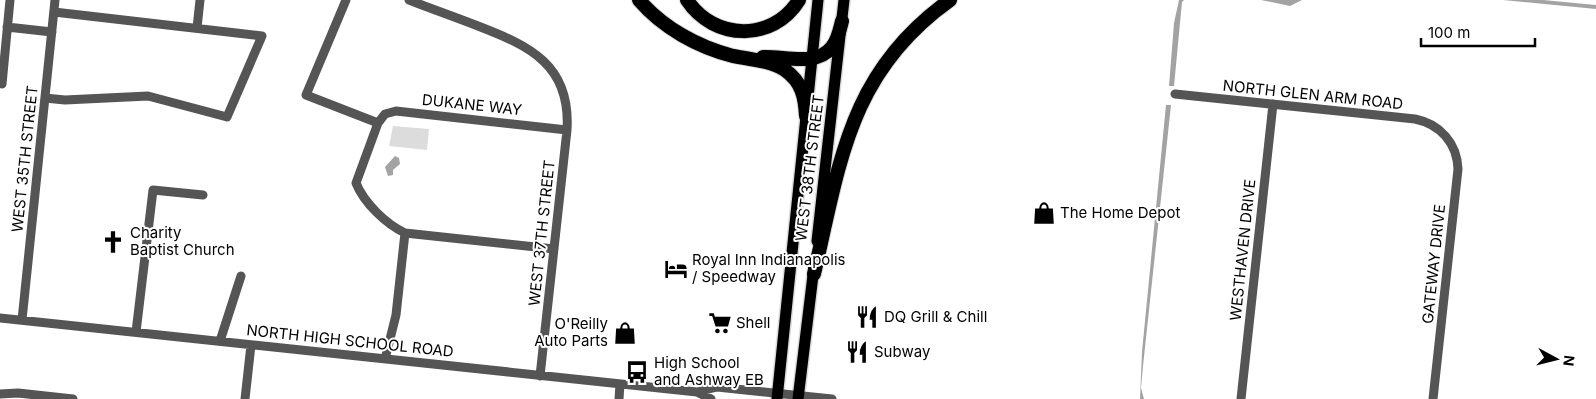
<svg xmlns="http://www.w3.org/2000/svg" width="1596" height="399" viewBox="0 0 1596 399" font-family="Inter,sans-serif">
	<style>
		.green { fill: #dcdcdc }
		.water { fill: #a3a3a3 }
		.lines { fill: none; stroke-linecap: round; stroke-linejoin: round }
		.major-casing { stroke: #dbdbdb; stroke-width: 14 }
		.highway-casing { stroke: #dbdbdb; stroke-width: 16 }
		.minor { stroke: #555; stroke-width: 9 }
		.major { stroke: #000; stroke-width: 11 }
		.highway { stroke: #000; stroke-width: 14 }
		.labels { text-anchor: middle; stroke-width: 4; stroke-linejoin: round; paint-order: stroke }
		.street-label { font-size: 15px; fill: #000; stroke: #fff }
		.poi-label { font-size: 15px; fill: #000; stroke: #fff; text-anchor: start }
	</style>
	<rect width="100%" height="100%" fill="#fff"/>
	<path class="green" d="M393,126L429,129L427,150L389,146Z"/>
	<path class="water" d="M1179,0H1184L1182,2L1174,86H1169L1174,23Z
		M1261,0H1302L1290,6Z
		M1503,0H1543L1596,5V9Z
		M1166,105H1171L1143,366L1141,388L1144,399H1140L1142,352Z
		M395,156L399,158L400,164L393,170V175L388,176L385,167Z"/>
	<g class="lines">
		<defs>
			<path id="major" d="M817,241L844,0
				M777,399L818,0
				M798,399L814,267"/>
			<path id="highway" d="M639,0C663,28 698,47 733,56C749,59 772,61 785,70C802,82 805,97 806,116
				M687,0C714,41 773,42 799,0
				M763,57C785,56 816,67 832,47C838,40 840,29 842,21
				M814,274C840,162 849,72 950,0"/>
		</defs>
		<use href="#major" class="major-casing"/>
		<use href="#highway" class="highway-casing"/>
		<path class="minor" d="M346,0L306,95L378,123L356,183C364,203 386,224 405,233L396,315L385,359
			M409,0C432,9 455,17 478,26C530,46 571,65 567,130L540,376
			M7,27L52,32
			M197,28L200,0
			M2,84L10,0
			M1175,94L1415,119C1440,124 1457,143 1458,169L1433,399
			M45,98L65,100L148,96L227,117L262,36L54,12
			M378,123L385,114L396,111L567,130
			M405,233L554,249
			M0,318L697,392L711,399
			M22,320L55,0
			M136,332L153,190L203,195
			M220,341L241,276
			M697,392L717,387L832,399
			M0,394L18,393L73,399
			M245,399L251,345
			M619,399L620,384
			M1241,399L1273,104"/>
		<use href="#major" class="major"/>
		<use href="#highway" class="highway"/>
	</g>
	<defs>
		<symbol id="shop-bare" viewBox="-9 -9 18 18"><path d="M-5-2.5h2.3a2.7 3.5 0 0 1 5.4 0H5L5.5 6h-11ZM-1.5-2.5h3a1.5 2.3 0 0 0-3 0Z" fill="#000" stroke="#fff" stroke-width="2.5" paint-order="stroke"/></symbol>
		<symbol id="church-bare" viewBox="-9 -9 18 18"><path d="M-1.2-6h2.4v3.5h3.3v2.4h-3.3V6h-2.4V-.1h-3.3v-2.4h3.3Z" fill="#000" stroke="#fff" stroke-width="2.5" paint-order="stroke"/></symbol>
		<symbol id="hotel-bare" viewBox="-9 -9 18 18"><path d="M-6-4.5h1.5V1H6V5H4.5V3h-9V5H-6ZM-4 0a1.8 1.8 0 1 1 3.6 0ZM.5 0V-2.5h3Q6-2.5 6 0Z" fill="#000" stroke="#fff" stroke-width="2.5" paint-order="stroke"/></symbol>
		<symbol id="restaurant-bare" viewBox="-9 -9 18 18"><path d="M-5-6h1v4h1v-4h1v4h1v-4h1v5L-1.5 .5V6h-2V.5L-5-1ZM5-6V6H3V1.5H1.5Q1.5-4 5-6Z" fill="#000" stroke="#fff" stroke-width="2.5" paint-order="stroke"/></symbol>
		<symbol id="supermarket-bare" viewBox="-9 -9 18 18"><path d="M-6-5.5h2.5l.6 2H6L4.5 2H-2.5L-4.4-4H-6ZM-1.5 3.2a1.3 1.3 0 1 0 .1 0ZM3 3.2a1.3 1.3 0 1 0 .1 0Z" fill="#000" stroke="#fff" stroke-width="2.5" paint-order="stroke"/></symbol>
		<symbol id="bus-bare" viewBox="-9 -9 18 18"><path d="M-5-6H5V4H4V6H2V4H-2V6H-4V4H-5ZM-3.5-4V0h7V-4ZM-3.5 1.2v1.5H-2V1.2ZM2 1.2v1.5H3.5V1.2Z" fill="#000" stroke="#fff" stroke-width="2.5" paint-order="stroke"/></symbol>
	</defs>
	<g fill-rule="evenodd">
		<use href="#shop-bare" x="1028" y="197" width="32" height="32"/>
		<use href="#church-bare" x="97" y="226" width="32" height="32"/>
		<use href="#hotel-bare" x="660" y="253" width="32" height="32"/>
		<use href="#restaurant-bare" x="851" y="301" width="32" height="32"/>
		<use href="#supermarket-bare" x="704" y="307" width="32" height="32"/>
		<use href="#shop-bare" x="609" y="317" width="32" height="32"/>
		<use href="#restaurant-bare" x="841" y="336" width="32" height="32"/>
		<use href="#bus-bare" x="621" y="356" width="32" height="32"/>
	</g>
	<g class="labels">
		<g class="street-label">
			<text transform="translate(1313 95) rotate(6)" y="5">NORTH GLEN ARM ROAD</text>
			<text transform="translate(472 105) rotate(6)" y="5">DUKANE WAY</text>
			<text transform="translate(25 159) rotate(-84)" y="5">WEST 35TH STREET</text>
			<text transform="translate(810 168) rotate(-83)" y="5">WEST 38TH STREET</text>
			<text transform="translate(542 233) rotate(-84)" y="5">WEST 37TH STREET</text>
			<text transform="translate(1243 250) rotate(-84)" y="5">WESTHAVEN DRIVE</text>
			<text transform="translate(1434 264) rotate(-84)" y="5">GATEWAY DRIVE</text>
			<text transform="translate(350 341) rotate(6)" y="5">NORTH HIGH SCHOOL ROAD</text>
		</g>
		<g class="poi-label">
			<text x="1060" y="218">The Home Depot</text>
			<text x="130" y="238">Charity<tspan x="130" dy="17">Baptist Church</tspan></text>
			<text x="692" y="265">Royal Inn Indianapolis<tspan x="692" dy="17">/ Speedway</tspan></text>
			<text x="884" y="322">DQ Grill &amp; Chill</text>
			<text x="736" y="328">Shell</text>
			<text x="608" y="329" text-anchor="end">O'Reilly<tspan x="608" dy="17">Auto Parts</tspan></text>
			<text x="874" y="357">Subway</text>
			<text x="654" y="368">High School<tspan x="654" dy="17">and Ashway EB</tspan></text>
		</g>
	</g>
	<g transform="translate(1556 359) rotate(97)" stroke="#ffffff" stroke-width="4" paint-order="stroke">
	<path d="M0-4L9 19L0 12L-9 19Z" fill="#000000"/>
	<text y="-8" font-size="14" font-weight="bold" text-anchor="middle" fill="#000000">N</text>
	</g>
	<path d="M1421 38v8h114v-8" fill="none" stroke="#000000" stroke-width="2.5"/>
	<text x="1428" y="38" font-size="15" fill="#000000" stroke="#ffffff" stroke-width="4" paint-order="stroke">100 m</text>
</svg>
